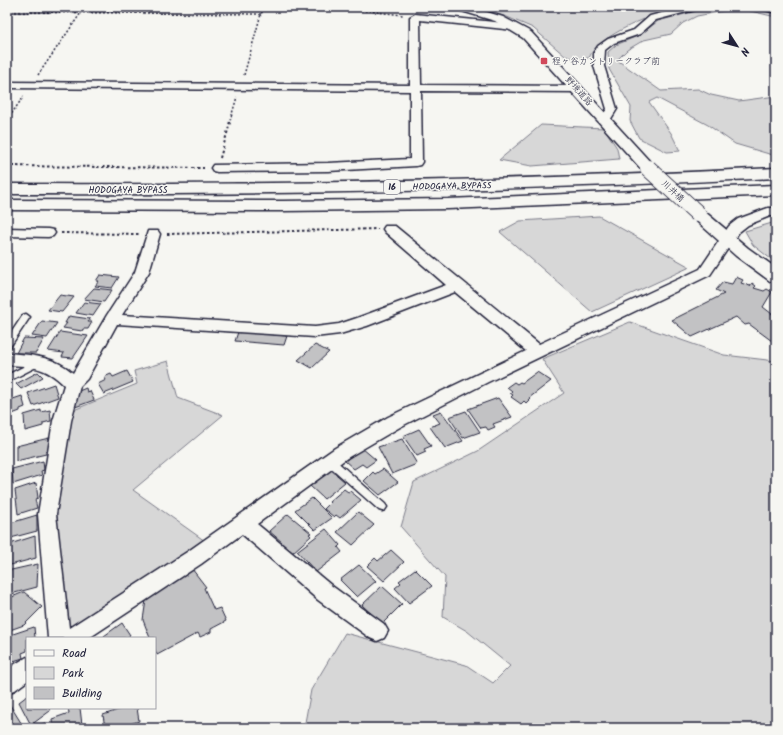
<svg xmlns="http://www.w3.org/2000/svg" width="783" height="735" viewBox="0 0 783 735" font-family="Kalam,'Klee One',sans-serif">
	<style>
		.green { fill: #d7d7d7; stroke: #7c7c89 }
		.building { fill: #c2c2c4; stroke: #22223b }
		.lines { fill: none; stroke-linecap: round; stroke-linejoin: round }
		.service-casing { stroke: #22223b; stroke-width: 3 }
		.minor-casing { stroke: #22223b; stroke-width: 3 }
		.tertiary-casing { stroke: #22223b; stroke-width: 3 }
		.motorway-casing { stroke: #22223b; stroke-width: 3 }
		.path-far1 { stroke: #22223b; stroke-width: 1.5; stroke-dasharray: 2 2; stroke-linecap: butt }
		.path { stroke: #22223b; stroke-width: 2; stroke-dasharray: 2.5 2.5; stroke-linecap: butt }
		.service { fill: #f6f6f2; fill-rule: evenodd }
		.minor { fill: #f6f6f2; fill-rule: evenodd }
		.tertiary { fill: #f6f6f2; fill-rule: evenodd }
		.motorway { fill: #f6f6f2; fill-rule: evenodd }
		.tertiary-bridge-casing { stroke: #22223b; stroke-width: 18; stroke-linecap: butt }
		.tertiary-bridge { stroke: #f6f6f2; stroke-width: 16 }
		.poi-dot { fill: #d1495b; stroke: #f6f6f2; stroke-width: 1.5 }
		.labels { text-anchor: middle; stroke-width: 3; stroke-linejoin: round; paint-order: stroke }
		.far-poi-label { font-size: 9px; fill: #22223b; stroke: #f6f6f2; text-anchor: start }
		.far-street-label { font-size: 9px; fill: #22223b; stroke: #f6f6f2 }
		.shield { fill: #f6f6f2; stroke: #626272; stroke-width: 1 }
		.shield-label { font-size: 9px; font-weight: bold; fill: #22223b }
	</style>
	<rect width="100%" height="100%" fill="#f6f6f2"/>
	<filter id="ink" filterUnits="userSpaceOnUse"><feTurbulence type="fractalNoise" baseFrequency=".025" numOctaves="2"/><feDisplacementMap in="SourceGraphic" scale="8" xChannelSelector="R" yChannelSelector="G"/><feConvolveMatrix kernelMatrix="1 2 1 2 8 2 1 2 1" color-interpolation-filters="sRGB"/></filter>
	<g filter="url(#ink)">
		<path class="green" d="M475,7H680C658,12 597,35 589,58L576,59L565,56L533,28L507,17Z
			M712,7H776V17L742,9L718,12L697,16L683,23L671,34L644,40L627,50L617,60L661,91L698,89L711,95L739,101L776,96V156L735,144L708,125L657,98L649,102L671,133L680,151L667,152L639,138L630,121L631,107L609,69L608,52L616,45L640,35L658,21Z
			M541,125L604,128L617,148L619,159L532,166L499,160Z
			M599,216L690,267L592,312L500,232L520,221Z
			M772,223L776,224V263L753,245L745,231Z
			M630,322L724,355L776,361V728H304L311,690L345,633L466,665L493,683L510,666L467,631L443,617L445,577L401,527L414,482L478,451L564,393L542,359Z
			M168,361L178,398L223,415L133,490L205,541L67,635L55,518L69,412L137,384L134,371Z"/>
		<path class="building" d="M100,275L119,277L112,288L95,286L99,281H96Z
			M736,277L743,280L741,283L750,286L752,283L756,286L754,288L764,291L767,289L772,292L763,307L776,317V344L749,324L745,325L736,317L692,337L672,320L724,294L716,290L723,282L732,284Z
			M94,288L112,290L104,302L84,299Z
			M60,295L74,297L62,312L48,310Z
			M84,302L101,304L93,316L76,313Z
			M69,316L90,319L88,322H92L88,329H83L82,331L63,328L67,323H65Z
			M42,321L57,323L47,338L32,336Z
			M60,332L88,336L73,358L62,357L64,353L48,351Z
			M238,332L287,336L284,345L235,341Z
			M24,338L44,339L36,353H16Z
			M315,345L329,352L312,368L298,360Z
			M127,371L133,382L104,394L98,384L106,380L104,377L111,374L113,377Z
			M38,372L43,377L21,389L16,384Z
			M537,372L551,381L529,398L530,399L526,403L524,401L521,404L511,397L513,395L510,393L512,391L507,387L514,382L517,384L520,382L522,383Z
			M54,384L58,397L33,406L28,393Z
			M86,388L87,392L90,391L94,400L70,409L74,393Z
			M22,396L25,407L20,409V411L7,416V401Z
			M498,398L512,417L493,424L495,427L488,430L486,427L481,428L468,409Z
			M41,410V412L50,410L51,421L43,423V426L25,431L24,415Z
			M441,411L463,441L445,448L430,427L440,423L433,414Z
			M466,411L480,432L463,438L449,417Z
			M419,429L431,446L424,449L426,452L417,456L403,436Z
			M49,438V451L46,452V454L16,461V446Z
			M402,439L417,464L392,474L378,447Z
			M362,448L376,460L366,467L362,464L354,469L345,461Z
			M43,461L44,470L41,471L42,475L13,484L12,469Z
			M330,469L345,482L324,499L309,485Z
			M383,469L398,482L380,495L364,481L373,472L375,474Z
			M36,483L38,498L35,499L37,508L18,514L15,490Z
			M344,489L348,492L350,491L361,500L340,518L336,515L334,517L324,509L330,503L329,502Z
			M312,498L332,518L315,530L295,510Z
			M358,512L374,525L353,545L337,532Z
			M288,514L311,533L309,534L311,536L292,553L280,544L282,542L269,531Z
			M37,515V531L7,539V524Z
			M326,529L340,545L338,547L342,552L316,572L297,551Z
			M35,536L36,558L7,566V545Z
			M391,550L404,562L384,581L367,566L375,558L378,561Z
			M38,564L37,587L7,595V571Z
			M359,565L376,581L357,597L340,580Z
			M192,569L206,587L204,588L214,610L220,608L226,621L211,629V632L200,637L198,633L157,655L155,649V638H150L143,620L146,600Z
			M415,569L432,586L409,603L395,588L401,583L399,581Z
			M382,586L402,604L382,624L362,605Z
			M24,592L42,607L24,625L7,631V599Z
			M122,623L130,635L127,638H105L104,636Z
			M34,627L35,638H27V651L22,653L23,658L7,663V636Z
			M27,696V708H49L50,711L31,725L19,702Z
			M10,705L23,726L20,728H7V707Z
			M68,708H80L82,725L74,728H53L52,719L69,713Z
			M124,708H137L139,721L118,728H105L103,715Z
			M45,723L46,728H32Z"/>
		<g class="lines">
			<defs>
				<path id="service" d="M26,314L30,317L10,347L7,348V339L23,315Z
					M39,359L43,362L42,364L7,382V375Z
					M330,457L333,458L385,504L387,507L385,510L382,511L379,510L327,464L326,461L327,458Z"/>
				<path id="minor" d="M685,7H699L698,9L656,20L640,34L614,43L605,50L604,66L617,109L609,122H601L599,120L607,109L594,66V52L598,46L608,39L634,30L650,16Z
					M761,7H776V13L762,9Z
					M415,14L514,24L519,27L514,30L420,20L421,85L577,86L582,89L577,92L421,91L422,162L420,165L416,166L328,171L217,172L213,171L211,168L213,165L328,163L410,159V91L7,88V82L410,85V17Z
					M768,208H776V216H770L748,225L739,232L710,275L488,382L400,427L347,458L257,524L332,586L384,624L388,631L384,638L377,641L370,638L318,600L242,534L201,564L89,638H48L38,514L53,421L64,385C46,367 32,366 7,365V353C31,355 54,356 73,373L107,315L135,272L148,231H158L160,234L149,272L122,315L315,327L339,324L357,318L446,285L385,232L383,229L385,226H395L539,344L700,269L729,226L738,219ZM455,292L526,351L388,417L335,448L187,552L69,628L56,514L71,421L80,386L87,379L117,324L315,337L340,334L367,326Z
					M7,228L48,229L53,230L55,233L53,236L48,237L7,236Z
					M27,657V681L15,690L7,693V669Z"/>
				<path id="tertiary" d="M453,7H471L503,17L531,32L653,165L656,168L653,171L648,173L643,171L523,38L495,21L455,9Z
					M698,209L704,211L748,248L776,268V283L770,281L736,256L692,217L690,214L692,211Z"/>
				<path id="motorway" d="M776,168V178C520,191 264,195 7,194V184C264,185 520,181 776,168Z
					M776,185V195L448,209L283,211L7,210V200L283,201L448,199Z"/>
			</defs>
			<use href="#service" class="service-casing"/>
			<use href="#minor" class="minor-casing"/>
			<use href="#tertiary" class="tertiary-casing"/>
			<use href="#motorway" class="motorway-casing"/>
			<path class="path-far1" d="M333,7L403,15
				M7,12L261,14
				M38,75L85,7
				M244,75L261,14L265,7
				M7,120L24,96
				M229,124L237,97"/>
			<path class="path" d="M220,158L230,123
				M7,166L204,168
				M61,233L140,234
				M167,234L378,229"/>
			<use href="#service" class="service"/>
			<use href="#minor" class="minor"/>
			<use href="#tertiary" class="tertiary"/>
			<use href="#motorway" class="motorway"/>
			<defs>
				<path id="tertiary-bridge" d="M648,168L698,214"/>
			</defs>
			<use href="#tertiary-bridge" class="tertiary-bridge-casing"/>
			<use href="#tertiary-bridge" class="tertiary-bridge"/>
		</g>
	</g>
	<rect class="poi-dot" x="540" y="57" width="8" height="8" rx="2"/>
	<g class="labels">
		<g class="far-poi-label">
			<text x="552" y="64">程ヶ谷カントリークラブ前</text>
		</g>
		<g class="far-street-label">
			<text transform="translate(579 91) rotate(48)" y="3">野境道路</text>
			<text transform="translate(452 186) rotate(-1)" y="3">HODOGAYA BYPASS</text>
			<text x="128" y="193">HODOGAYA BYPASS</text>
			<text transform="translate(673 191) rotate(43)" y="3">川井橋</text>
		</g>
		<rect class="shield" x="384" y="180" width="16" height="14" rx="3"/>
		<g class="shield-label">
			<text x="392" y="190">16</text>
		</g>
	</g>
	<rect width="783" height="735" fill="none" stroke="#f6f6f2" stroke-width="24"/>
	<rect x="12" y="12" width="759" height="711" fill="none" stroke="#22223b" stroke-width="1.5" filter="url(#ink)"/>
	<rect x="26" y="637" width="130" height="72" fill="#f6f6f2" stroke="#a1a1a9"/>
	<rect x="34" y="650" width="20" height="6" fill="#f6f6f2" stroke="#a1a1a9"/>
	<text x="62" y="657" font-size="12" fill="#22223b">Road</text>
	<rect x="34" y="667" width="20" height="12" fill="#d7d7d7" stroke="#a1a1a9"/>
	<text x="62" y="677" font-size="12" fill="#22223b">Park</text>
	<rect x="34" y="687" width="20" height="12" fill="#c2c2c4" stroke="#a1a1a9"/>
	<text x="62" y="697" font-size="12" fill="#22223b">Building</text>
	<g transform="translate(737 46) rotate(126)" stroke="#f6f6f2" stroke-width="3" paint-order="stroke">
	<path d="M0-3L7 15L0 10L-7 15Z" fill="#22223b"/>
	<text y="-6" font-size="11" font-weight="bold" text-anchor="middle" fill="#22223b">N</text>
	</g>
</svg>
